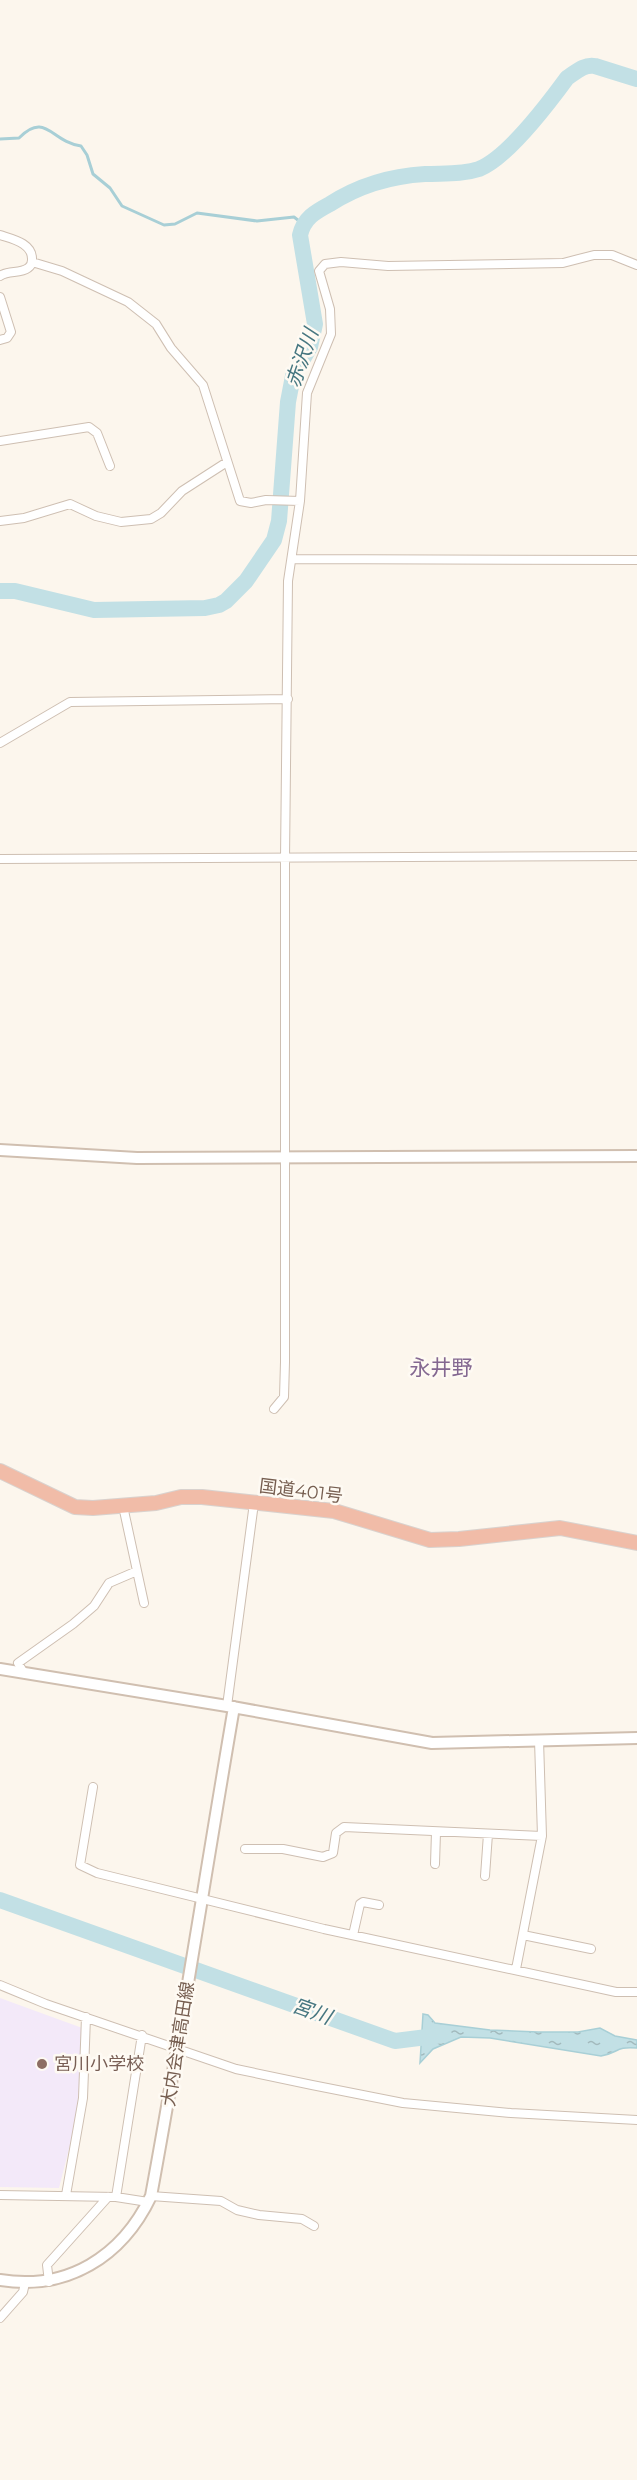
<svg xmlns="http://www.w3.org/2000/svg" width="637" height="2480" viewBox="0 0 637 2480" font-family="Montserrat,'Noto Sans JP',sans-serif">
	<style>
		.education { fill: #f3e9f9 }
		.water { fill: url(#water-ripples); stroke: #a8cfd6; stroke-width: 1.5 }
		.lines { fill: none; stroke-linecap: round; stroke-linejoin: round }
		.stream { stroke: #a8cfd6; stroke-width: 3 }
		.river { stroke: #c2e0e5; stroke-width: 16 }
		.street-casing { stroke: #cebfb2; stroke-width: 10 }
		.secondary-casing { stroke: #d0bfb0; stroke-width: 14 }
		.highway-casing { stroke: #d9d2ce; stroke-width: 16 }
		.street { stroke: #fff; stroke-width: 8 }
		.secondary { stroke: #fff; stroke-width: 10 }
		.highway { stroke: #f1bca8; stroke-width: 14 }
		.education-dot { fill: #8d6e63; stroke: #fefaf3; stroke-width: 2 }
		.labels { text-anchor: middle; stroke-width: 5; stroke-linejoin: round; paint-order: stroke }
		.street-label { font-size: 18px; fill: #765e50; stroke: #fefaf3 }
		.education-label { font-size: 18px; fill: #785e54; stroke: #fefaf3; text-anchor: start }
		.water-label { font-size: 20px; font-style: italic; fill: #477781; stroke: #fefaf3 }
		.quarter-label { font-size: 21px; fill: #846891; stroke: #fefaf3 }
	</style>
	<defs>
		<pattern id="water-ripples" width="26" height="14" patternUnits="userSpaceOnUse" patternTransform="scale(1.5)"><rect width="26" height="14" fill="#c2e0e5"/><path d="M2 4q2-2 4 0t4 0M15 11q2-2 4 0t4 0" fill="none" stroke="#a2b9bc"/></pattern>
	</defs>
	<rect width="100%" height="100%" fill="#fcf6ed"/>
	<path class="education" d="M0,1998L85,2029L82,2098L59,2188L0,2187Z"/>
	<path class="water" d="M423,2014L428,2015L435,2023L490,2030L538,2032H578L600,2028L615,2036L637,2040V2048C615,2046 619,2053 601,2056L490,2038L461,2037L433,2049L420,2063Z"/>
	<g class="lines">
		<path class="stream" d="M0,139L19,138C46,111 51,142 81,146L87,155L93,174L110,188L122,206L164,225L175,224L197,213L257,221L294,217L303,224"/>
		<path class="river" d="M0,591H15L94,610L205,608L219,605L226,601L246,581L274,540L279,521L288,402L293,376L310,347L315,324L300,235C304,218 315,212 330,204C358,186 391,176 425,174C443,173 461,175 479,169C507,158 548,104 567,78C576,72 584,64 595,66L637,79
			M0,1900L395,2041L443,2035"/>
		<defs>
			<path id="street" d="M0,235C12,239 33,243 32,260C32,264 31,266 28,268C20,274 8,270 0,276
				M32,262L62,271L128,302L156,324L171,348L203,385L240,501L251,503L266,500L300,501
				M0,297L11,332L7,338L0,340
				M0,441L89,427L97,433L110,466
				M0,521L24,518L70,504L96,516L121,522L151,519L161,513L182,491L227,462
				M292,559L637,560
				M0,743L70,702L288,699
				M0,859L637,856
				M274,1409L284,1397L285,1362V859L288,581L300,501L307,393L331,334L330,309L319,271L325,264L341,262L388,266L563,263L594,255H612L637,265
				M123,1506L144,1603
				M24,1673L18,1663L73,1624L94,1606L109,1583L137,1571
				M227,1706L254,1503
				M93,1787L80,1865L97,1873L324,1929L616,1992H637
				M245,1849H283L323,1857L333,1853L336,1833L344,1827L542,1836
				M435,1864L436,1832
				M485,1876L488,1834
				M353,1935L360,1904L363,1902L379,1905
				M523,1935L591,1949
				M516,1969L542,1836L539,1740
				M0,1985L46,2004L236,2069L312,2085L403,2103L511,2113L637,2120
				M0,2195L116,2197L148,2202
				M66,2195L83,2098L86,2017
				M151,2196L221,2201L237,2210L259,2215L302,2219L314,2226
				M116,2197L142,2035
				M49,2282L47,2265L108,2197
				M0,2318L23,2292L25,2283"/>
			<path id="secondary" d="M0,1150L137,1158L637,1156
				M0,1669L227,1706L432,1743L637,1738
				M0,2280C67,2291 122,2257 151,2196C181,2034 206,1870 234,1707"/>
			<path id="highway" d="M0,1471L75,1507L93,1508L156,1503L181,1497H202L334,1511L430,1540L459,1539L560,1528L637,1543"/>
		</defs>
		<use href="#street" class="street-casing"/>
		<use href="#secondary" class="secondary-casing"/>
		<use href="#highway" class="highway-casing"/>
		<use href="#street" class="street"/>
		<use href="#secondary" class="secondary"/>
		<use href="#highway" class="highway"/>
	</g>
	<circle class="education-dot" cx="42" cy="2064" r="6"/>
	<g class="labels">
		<g class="street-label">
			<text transform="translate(301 1491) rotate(7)" y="6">国道401号</text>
			<text transform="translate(178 2044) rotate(-81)" y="6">大内会津高田線</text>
		</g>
		<g class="education-label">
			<text x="54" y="2070">宮川小学校</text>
		</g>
		<g class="water-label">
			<text transform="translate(302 358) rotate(-71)" y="7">赤沢川</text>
			<text transform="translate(312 2011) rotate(20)" y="7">宮川</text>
		</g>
		<g class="quarter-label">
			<text x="441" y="1375">永井野</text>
		</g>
	</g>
</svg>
